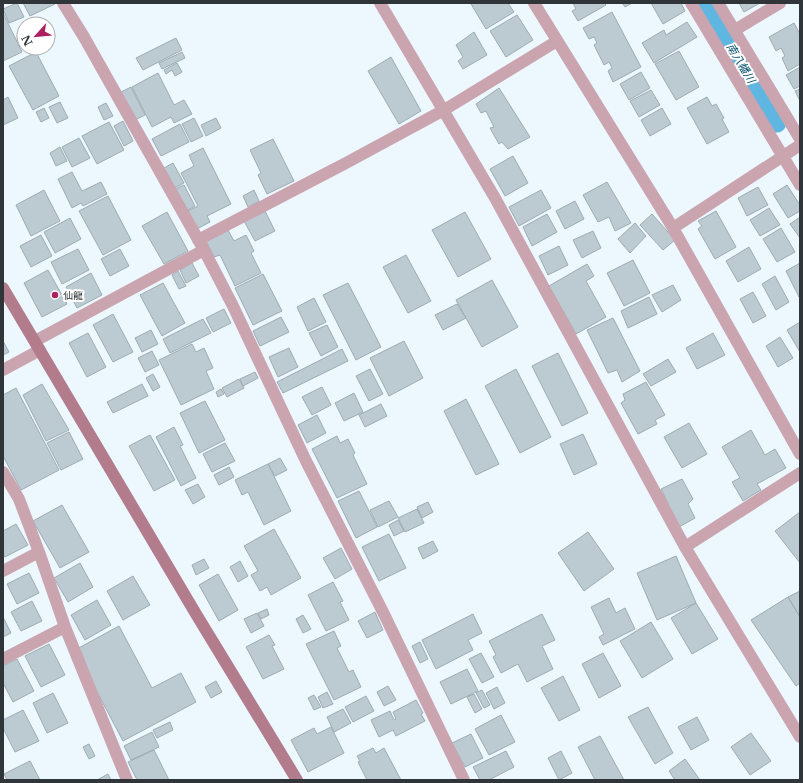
<svg xmlns="http://www.w3.org/2000/svg" width="803" height="783" viewBox="0 0 803 783" font-family="'Libre Baskerville','Noto Sans JP',serif">
	<style>
		.lines { fill: none; stroke-linecap: round; stroke-linejoin: round }
		.canal { stroke: #5fb7e1; stroke-width: 19 }
		.building { fill: #bccbd2; stroke: #9dabb3 }
		.street { stroke: #caa4af; stroke-width: 12 }
		.secondary { stroke: #b27c8d; stroke-width: 12 }
		.poi-dot { fill: #ac2060; stroke: #fff; stroke-width: 1.5 }
		.labels { text-anchor: middle; stroke-width: 4; stroke-linejoin: round; paint-order: stroke }
		.poi-label { font-size: 10px; fill: #303539; stroke: #fff; text-anchor: start }
		.water-label { font-size: 11px; font-style: italic; fill: #024f6c; stroke: #fff }
	</style>
	<rect width="100%" height="100%" fill="#ecf8fe"/>
	<g class="lines">
		<path class="canal" d="M706,3L777,123"/>
	</g>
	<path class="building" d="M17,3L24,17L9,23L3,9Z
		M23,3H54L55,4L30,16Z
		M472,3H508L514,12L486,29L471,4Z
		M573,3H604L606,5L578,21L572,11L576,9Z
		M622,3H632L625,7Z
		M651,3H681L685,11L663,24Z
		M739,3H760L744,12Z
		M612,12L641,67L613,82L608,71L612,68L609,62L604,65L594,45L597,43L594,37L589,39L583,28Z
		M3,13L22,52L3,61Z
		M517,15L533,40L506,57L490,31Z
		M687,22L697,37L654,63L642,43L664,30L666,35Z
		M794,23L800,34V64L788,71L782,58L785,56L781,48L776,51L769,37Z
		M474,32L487,55L463,69L458,61L463,57L456,45Z
		M176,38L182,50L143,70L136,58Z
		M679,51L699,87L676,100L655,64Z
		M36,52L59,96L33,110L9,66Z
		M182,52L185,58L162,69L159,63Z
		M391,57L421,111L399,124L368,71Z
		M177,63L182,72L175,76L172,70L166,74L164,70Z
		M800,67V86L794,89L786,75Z
		M641,72L650,88L629,100L620,84Z
		M158,73L174,105L184,100L192,114L174,123L171,117L152,127L132,87Z
		M131,87L145,115L135,120L121,92Z
		M499,88L530,137L508,149L502,142L499,144L490,128L494,127L486,111L481,113L476,104Z
		M800,89V101L795,91Z
		M651,90L660,105L639,117L630,101Z
		M8,97L18,118L3,125V100Z
		M707,97L712,106L716,104L724,118L722,119L729,132L707,144L687,108Z
		M60,102L68,118L57,123L49,107Z
		M106,103L113,116L104,120L98,107Z
		M44,108L49,118L41,122L36,112Z
		M662,108L671,124L650,136L641,120Z
		M194,118L203,136L191,142L182,124Z
		M216,118L221,128L206,136L201,125Z
		M123,121L133,141L124,146L114,126Z
		M109,122L124,150L97,164L82,136Z
		M180,124L189,142L161,156L152,139Z
		M79,138L90,158L72,167L62,147Z
		M273,139L294,181L267,194L258,175L261,173L250,150Z
		M60,147L67,161L56,166L50,153Z
		M203,148L231,204L207,216L210,222L195,230L186,212L198,206L181,173L194,166L189,155Z
		M513,156L528,183L505,196L490,169Z
		M173,163L184,183L174,188L164,168Z
		M72,172L82,191L101,182L107,194L83,206L81,203L72,208L58,179Z
		M607,182L631,223L615,231L609,217L598,222L583,195Z
		M184,185L195,206L186,211L175,189Z
		M787,185L800,205V211L788,218L773,194Z
		M758,187L768,205L747,216L738,198Z
		M44,190L60,221L31,236L16,205Z
		M254,190L259,201L248,207L243,196Z
		M541,190L551,208L519,226L509,207Z
		M108,196L131,240L103,255L79,211Z
		M575,201L584,219L565,229L556,211Z
		M769,208L780,225L760,236L750,220Z
		M265,211L275,231L255,241L244,221Z
		M716,211L736,247L715,259L698,229L702,226L698,221Z
		M167,212L188,251L164,264L142,226Z
		M465,212L491,259L458,277L432,230Z
		M547,214L557,232L532,246L523,227Z
		M652,214L675,240L663,250L640,225Z
		M800,217V238L790,224Z
		M70,218L81,239L55,253L44,232Z
		M635,223L646,236L630,253L618,239Z
		M781,228L795,252L777,262L763,239Z
		M228,230L234,241L246,235L254,251L251,253L261,273L235,286L220,255L214,257L206,241Z
		M593,231L601,248L582,258L573,240Z
		M41,235L52,256L31,267L20,246Z
		M559,246L568,265L548,275L539,256Z
		M749,247L761,269L738,282L726,261Z
		M78,249L89,270L62,284L51,262Z
		M120,249L129,266L110,276L101,259Z
		M406,255L431,301L408,313L383,267Z
		M633,260L650,293L624,306L607,273Z
		M192,263L199,276L186,283L180,270Z
		M800,263V297H799L786,271Z
		M587,264L594,276L586,281L606,317L576,334L549,286Z
		M48,270L67,304L42,317L24,283Z
		M178,271L186,286L179,289L172,275Z
		M91,273L102,295L77,308L66,287Z
		M263,274L282,311L253,325L235,288Z
		M775,276L789,302L776,310L762,284Z
		M492,280L518,327L482,347L456,300Z
		M163,283L185,323L162,336L140,295Z
		M348,283L381,347L356,360L323,295Z
		M673,285L681,300L662,312L652,295Z
		M753,292L766,316L753,323L740,299Z
		M649,297L657,314L628,328L621,311Z
		M314,298L326,322L308,331L297,307Z
		M457,304L466,318L443,330L435,315Z
		M224,309L231,323L213,332L206,318Z
		M113,314L133,352L113,362L93,325Z
		M281,317L289,332L260,346L253,331Z
		M613,318L640,371L622,382L617,370L608,373L587,330Z
		M203,319L211,333L170,353L163,339Z
		M800,322V352L787,330Z
		M327,325L338,347L321,356L309,333Z
		M151,330L158,344L142,352L135,338Z
		M88,333L106,367L87,377L69,343Z
		M713,333L725,355L697,369L686,348Z
		M780,337L793,358L778,367L766,346Z
		M3,341L9,352L3,355Z
		M404,341L423,378L389,396L370,358Z
		M192,344L196,352L204,348L213,368L206,371L214,389L181,405L159,360Z
		M289,348L298,367L278,377L269,357Z
		M342,349L348,361L283,393L277,382Z
		M152,351L159,365L145,372L138,358Z
		M558,353L588,413L562,426L532,366Z
		M668,359L676,372L651,386L643,374Z
		M370,369L383,394L369,401L356,376Z
		M516,369L551,437L520,453L485,386Z
		M255,372L258,378L243,386L240,379Z
		M153,374L160,387L153,391L146,378Z
		M239,379L244,388L227,397L222,388Z
		M646,382L665,415L655,420L657,424L638,434L621,403L625,400L623,394Z
		M42,384L69,430L46,441L23,395Z
		M142,384L148,396L113,413L107,402Z
		M322,387L331,405L312,415L302,397Z
		M16,388L59,470L21,490L3,456V395Z
		M221,389L224,394L218,397L216,392Z
		M354,393L363,412L344,421L335,403Z
		M466,399L499,464L476,475L444,411Z
		M205,401L225,440L199,453L180,413Z
		M381,404L387,416L365,427L359,415Z
		M317,415L326,433L307,443L298,425Z
		M689,423L707,454L682,468L664,437Z
		M174,427L183,445L180,446L196,478L181,486L156,437Z
		M751,430L765,455L775,449L786,468L757,484L761,490L743,501L732,482L740,478L722,447Z
		M69,432L83,459L61,470L47,443Z
		M583,434L597,464L574,475L560,444Z
		M150,435L175,480L154,491L129,446Z
		M337,436L340,443L348,439L355,453L353,455L367,484L337,498L312,449Z
		M225,443L235,461L212,472L203,454Z
		M280,458L287,470L275,476L268,464Z
		M268,464L291,511L264,525L248,492L242,495L235,480Z
		M229,467L234,477L219,485L214,475Z
		M682,479L693,499L688,504L695,518L679,527L661,489Z
		M198,484L205,497L193,504L185,490Z
		M359,491L377,527L356,538L338,501Z
		M389,501L398,517L378,527L370,510Z
		M428,502L433,512L422,518L417,507Z
		M62,505L89,552L60,568L33,521Z
		M417,509L424,523L405,532L398,518Z
		M800,512V563L775,531Z
		M398,520L404,531L394,536L389,525Z
		M16,524L28,545L5,557L3,553V531Z
		M274,529L301,578L271,595L267,587L260,591L251,575L258,571L244,546Z
		M588,532L614,569L584,591L558,553Z
		M389,534L406,568L379,581L362,547Z
		M433,541L438,551L423,559L418,548Z
		M341,548L352,569L335,579L323,558Z
		M676,556L696,603L657,620L637,573Z
		M204,559L209,568L196,575L192,565Z
		M240,561L248,576L238,582L230,567Z
		M80,563L93,587L68,602L54,578Z
		M29,573L39,593L17,604L7,584Z
		M218,574L238,610L219,621L199,585Z
		M133,576L150,605L123,620L107,591Z
		M333,582L343,601L340,602L349,620L326,631L308,595Z
		M800,591V617L788,597Z
		M788,597L800,617V683L796,686L751,620Z
		M609,598L616,613L625,608L635,629L603,645L599,637L604,634L591,607Z
		M97,600L111,625L85,640L71,615Z
		M32,601L42,621L21,631L11,612Z
		M696,603L718,639L692,654L671,618Z
		M267,609L269,615L261,619L258,613Z
		M375,612L383,630L367,638L358,621Z
		M257,613L264,626L251,633L244,619Z
		M473,614L482,633L468,640L473,650L436,669L422,640Z
		M542,614L555,640L542,646L553,669L527,682L518,664L501,673L493,657L496,655L489,641Z
		M303,615L311,629L303,633L296,619Z
		M3,617L11,633L3,637Z
		M651,622L673,659L642,678L620,641Z
		M119,626L152,688L181,673L196,702L123,741L75,650Z
		M334,631L341,646L337,648L349,672L353,670L361,687L334,700L306,644Z
		M269,635L275,645L272,646L284,669L263,679L246,647Z
		M420,642L428,659L420,663L412,646Z
		M49,644L65,675L41,687L25,656Z
		M481,653L494,677L482,683L469,659Z
		M603,653L621,686L599,698L582,664Z
		M17,659L34,691L13,702L3,683V666Z
		M467,669L478,691L451,704L440,682Z
		M563,676L580,710L559,721L541,688Z
		M216,681L222,692L211,698L205,687Z
		M388,686L396,700L384,706L377,692Z
		M497,687L505,703L494,709L486,693Z
		M482,690L490,705L484,708L476,693Z
		M327,692L333,704L323,708L318,697Z
		M53,693L68,723L47,733L33,703Z
		M474,694L482,709L475,713L467,697Z
		M314,695L321,707L314,710L308,698Z
		M366,696L374,711L353,722L345,707Z
		M416,700L423,713L421,714L425,721L396,736L393,730L379,737L371,720L390,711L394,720L396,719L393,712Z
		M648,707L673,753L655,764L628,717Z
		M343,709L351,723L334,732L327,717Z
		M23,710L39,741L15,752L3,728V720Z
		M501,715L515,742L489,755L475,729Z
		M697,717L709,740L691,750L678,727Z
		M170,722L173,730L157,738L153,730Z
		M331,727L344,753L308,772L291,740L314,728L317,734Z
		M152,732L159,747L131,760L124,746Z
		M751,733L771,761L750,775L731,747Z
		M471,734L483,758L465,767L452,743Z
		M600,736L624,780H595L578,747Z
		M89,744L95,756L89,759L83,747Z
		M373,748L376,753L384,748L401,780H367L358,762L360,761L357,756Z
		M154,750L169,780H137L128,762Z
		M506,751L514,767L489,780H480L473,767Z
		M561,751L572,773L559,780L548,758Z
		M685,759L700,780H675L669,771Z
		M30,761L40,780H7L4,774Z
		M108,774L111,780H97Z"/>
	<g class="lines">
		<path class="street" d="M63,3L84,37L204,250L233,306L306,461L384,614L464,780
			M380,3L495,198L685,547L800,737
			M534,3L673,228L800,454
			M691,3L800,185
			M718,3L800,139
			M735,30L780,3
			M673,228L800,145
			M198,240L346,163L444,110L557,41
			M35,341L204,250
			M3,370L40,350
			M3,472L19,499L39,552L65,627L127,780
			M685,547L800,473
			M3,571L39,552
			M3,659L65,627"/>
		<path class="secondary" d="M3,288L196,614L297,780"/>
	</g>
	<circle class="poi-dot" cx="55" cy="295" r="4"/>
	<g class="labels">
		<g class="poi-label">
			<text x="63" y="299">仙龍</text>
		</g>
		<g class="water-label">
			<text transform="translate(741 63) rotate(59)" y="4">南八幡川</text>
		</g>
	</g>
	<rect width="803" height="783" fill="none" stroke="#303539" stroke-width="8"/>
	<g transform="translate(36 36) rotate(243)"><circle r="19" fill="#ffffff" stroke="#acaeb0"/>
	<path d="M0-3L7 15L0 10L-7 15Z" fill="#ac2060"/>
	<text y="-6" font-size="11" font-weight="bold" text-anchor="middle" fill="#303539">N</text>
	</g>
</svg>
